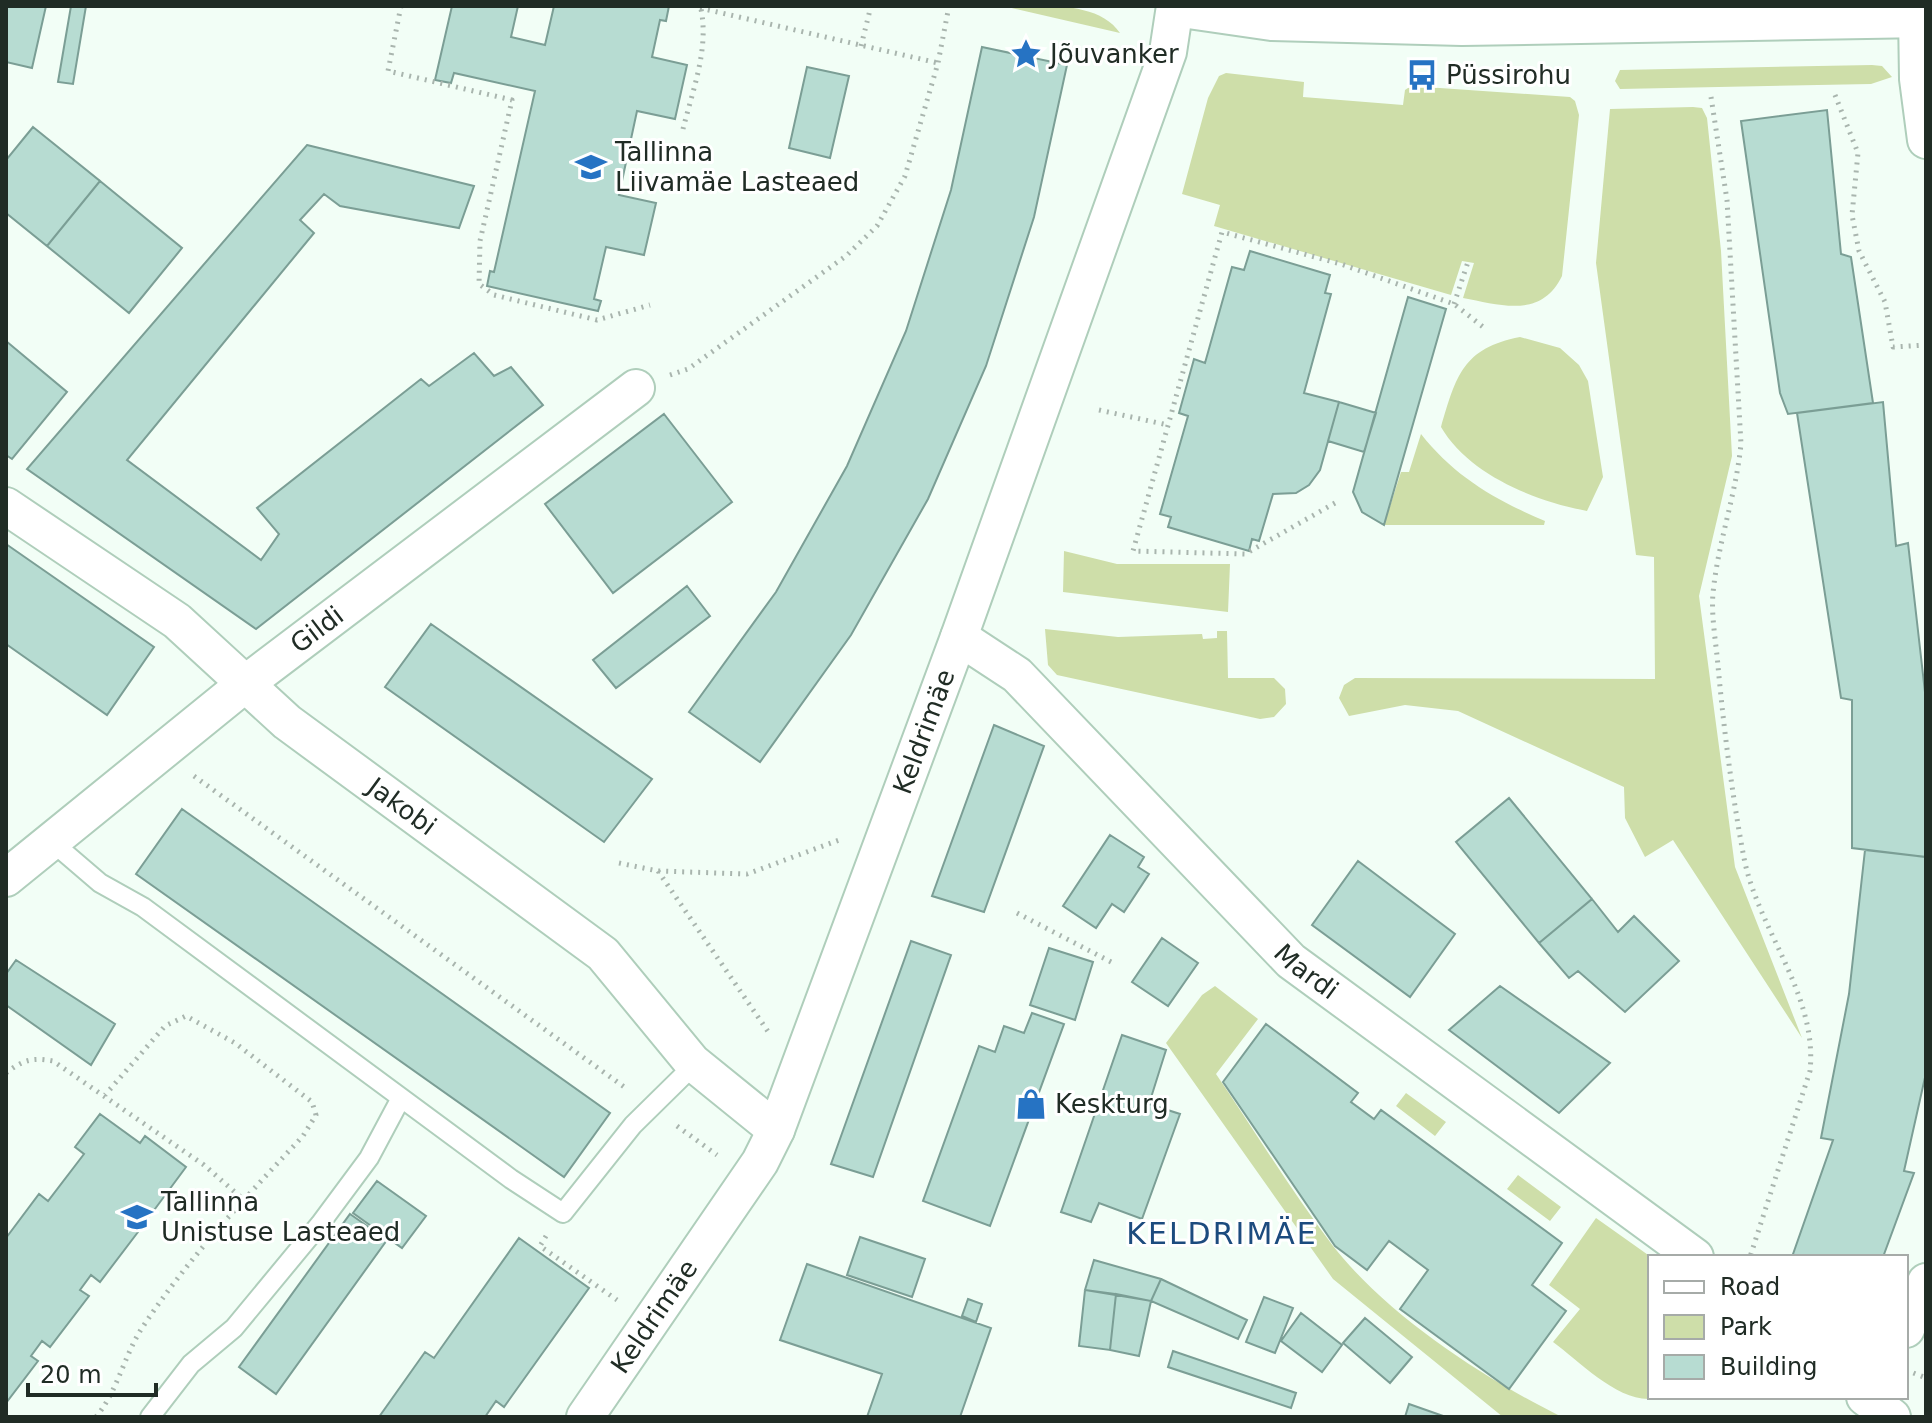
<svg xmlns="http://www.w3.org/2000/svg" width="1932" height="1423" viewBox="0 0 1932 1423" font-family="'DejaVu Sans',sans-serif">
	<style>
		.green { fill: #cedea9 }
		.building { fill: #b7dcd2; stroke: #7b9e95; stroke-width: 2 }
		.lines { fill: none; stroke-linecap: round; stroke-linejoin: round }
		.service-casing { stroke: #afcebb; stroke-width: 22 }
		.minor-casing { stroke: #afcebb; stroke-width: 40 }
		.tertiary-casing { stroke: #afcebb; stroke-width: 48 }
		.path { stroke: #a9b5ae; stroke-width: 5; stroke-dasharray: 2 6; stroke-linecap: butt }
		.service { stroke: #fff; stroke-width: 18 }
		.minor { stroke: #fff; stroke-width: 36 }
		.tertiary { stroke: #fff; stroke-width: 44 }
		.labels { text-anchor: middle; stroke-width: 6; stroke-linejoin: round; paint-order: stroke }
		.poi-label { font-size: 26px; fill: #202c25; stroke: #fff; text-anchor: start }
		.street-label { font-size: 26px; fill: #202c25; stroke: #fff }
		.quarter-label { font-size: 30px; letter-spacing: 2px; fill: #1c4b7e; stroke: #fff }
	</style>
	<rect width="100%" height="100%" fill="#f2fef6"/>
	<path class="green" d="M1003,6C1038,6 1098,0 1120,33Z
		M1872,65L1882,66L1892,77L1871,84L1620,89L1615,81L1620,70Z
		M1226,73L1304,82L1303,97L1403,105L1405,90L1411,86L1570,97L1575,101L1579,115L1562,276C1541,319 1501,305 1463,298L1474,263L1462,261L1451,295L1214,226L1220,205L1182,194L1208,98L1219,76Z
		M1693,107L1702,108L1707,118L1721,251L1732,456L1699,596L1735,867L1802,1038L1673,840L1645,857L1625,818L1624,787L1458,711L1405,705L1349,716L1339,698L1344,685L1355,678L1655,679L1654,557L1636,555L1596,263L1610,109Z
		M1520,337L1560,348L1579,365L1588,381L1603,477L1587,511C1535,501 1469,475 1441,427C1456,376 1463,348 1520,337Z
		M1421,434C1454,476 1495,500 1545,521L1544,525H1384L1401,472H1409Z
		M1064,551L1117,564H1230L1228,612L1063,592Z
		M1045,629L1118,637L1202,634L1203,639L1217,638V631H1227L1228,678H1274L1285,689L1286,704L1274,717L1260,719L1057,675L1048,665Z
		M1215,986L1258,1019L1216,1074C1255,1131 1291,1191 1333,1246C1388,1316 1483,1378 1562,1417H1503L1333,1279L1166,1043L1202,995Z
		M1406,1093L1446,1122L1435,1136L1396,1106Z
		M1518,1175L1561,1207L1550,1221L1507,1189Z
		M1596,1218L1651,1257L1650,1397H1661C1624,1409 1582,1363 1553,1342L1580,1309L1549,1285Z"/>
	<path class="building" d="M6,6H46L32,68L6,62Z
		M71,6H86L73,84L58,82Z
		M452,6H518L511,37L545,45L554,6H669L666,21L660,20L652,57L687,65L675,119L637,111L619,195L656,203L644,255L606,247L594,299L601,301L598,311L487,286L490,271L494,272L535,91L454,73L451,83L435,80Z
		M982,47L1067,65L1034,217L986,366L928,499L851,635L760,762L689,712L776,592L847,466L906,331L951,190Z
		M807,67L849,76L830,158L789,148Z
		M1827,110L1841,254L1851,257L1873,403L1788,414L1780,393L1741,121Z
		M33,127L100,181L47,246L6,213V160Z
		M307,145L474,186L459,228L340,206L324,194L300,220L314,233L127,460L261,560L279,534L257,508L421,379L429,386L474,353L494,376L511,367L543,405L256,629L27,469Z
		M100,181L182,248L129,313L47,246Z
		M1250,251L1330,275L1325,293L1331,294L1304,393L1339,402L1320,470L1309,485L1296,493L1273,494L1259,541L1252,539L1249,551L1168,527L1171,517L1160,514L1188,416L1179,413L1194,359L1205,363L1232,267L1244,270Z
		M1408,297L1446,309L1384,525L1362,512L1353,492Z
		M6,341L67,392L12,459L6,455Z
		M1339,402L1376,413L1364,452L1328,441Z
		M1883,402L1896,546L1908,543L1926,701V857L1852,848V700L1841,698L1797,413Z
		M664,414L732,502L613,593L545,504Z
		M6,544L154,647L107,715L6,644Z
		M687,586L710,616L616,688L593,660Z
		M431,624L652,779L604,842L385,687Z
		M994,725L1044,746L984,912L932,896Z
		M1509,798L1592,899L1539,943L1456,842Z
		M182,809L610,1113L564,1177L136,874Z
		M1110,835L1144,857L1138,867L1149,874L1124,912L1112,904L1096,928L1063,906Z
		M1865,850L1926,857V1073L1904,1171L1914,1173L1883,1257H1792L1833,1140L1821,1138L1849,994Z
		M1358,861L1455,934L1410,997L1312,925Z
		M1592,899L1618,932L1634,916L1679,961L1625,1012L1578,971L1569,978L1539,943Z
		M1162,938L1198,963L1168,1006L1132,982Z
		M911,941L951,955L873,1177L831,1164Z
		M1049,948L1093,962L1075,1020L1030,1005Z
		M16,960L115,1024L91,1065L6,1005V974Z
		M1500,986L1610,1063L1559,1113L1449,1030Z
		M1032,1013L1064,1024L990,1226L923,1201L979,1046L995,1052L1004,1026L1024,1033Z
		M1266,1024L1358,1093L1351,1102L1374,1119L1381,1110L1562,1243L1532,1285L1566,1311L1509,1389L1400,1309L1428,1270L1389,1241L1367,1270L1335,1246L1223,1082Z
		M1122,1035L1166,1050L1149,1104L1180,1114L1142,1219L1099,1203L1091,1222L1061,1212Z
		M100,1114L140,1143L145,1136L186,1167L149,1217L140,1211L129,1225L138,1232L100,1282L91,1275L80,1290L89,1296L50,1347L42,1341L31,1356L38,1361L6,1403V1238L39,1194L48,1201L84,1154L75,1147Z
		M377,1181L426,1216L402,1248L353,1213Z
		M350,1214L387,1240L276,1394L239,1367Z
		M860,1237L925,1259L912,1297L847,1275Z
		M519,1238L589,1288L504,1407L496,1401L485,1417H379L425,1352L434,1358Z
		M1094,1260L1161,1279L1151,1301L1085,1290Z
		M807,1264L991,1328L960,1417H867L882,1374L780,1340Z
		M1161,1279L1247,1320L1238,1339L1151,1301Z
		M1085,1290L1116,1294L1110,1350L1079,1346Z
		M1116,1294L1151,1301L1139,1356L1110,1350Z
		M1264,1297L1293,1308L1275,1353L1246,1342Z
		M968,1299L982,1304L976,1322L962,1316Z
		M1301,1313L1342,1345L1322,1372L1281,1341Z
		M1365,1318L1412,1357L1390,1383L1343,1343Z
		M1173,1351L1296,1393L1291,1408L1168,1367Z
		M1409,1404L1446,1417H1405Z"/>
	<g class="lines">
		<defs>
			<path id="service" d="M51,841L100,883L143,907L511,1179L563,1213L633,1125L695,1064
				M150,1417L191,1364L234,1328L320,1224L369,1158L401,1098"/>
			<g id="minor">
				<path d="M1917,15L1918,79L1926,140"/>
				<path id="s1" d="M6,506L177,621L287,722L603,954L692,1062L776,1130"/>
				<path id="s2" d="M959,637L1017,675L1291,961L1695,1257"/>
				<path id="s3" d="M6,878L245,684L636,388"/>
				<path d="M1906,1329L1926,1282"/>
				<path d="M1865,1397L1892,1417"/>
				<path id="s4" d="M585,1417L760,1162L776,1130L959,637L1123,178L1168,52L1175,6"/>
			</g>
			<path id="tertiary" d="M1189,6L1272,18L1462,23L1926,15"/>
		</defs>
		<use href="#service" class="service-casing"/>
		<use href="#minor" class="minor-casing"/>
		<use href="#tertiary" class="tertiary-casing"/>
		<path class="path" d="M401,6L388,71L512,100L480,241L479,284L494,295L597,320L650,305
			M700,8L938,63
			M861,46L871,6
			M1835,95L1858,153L1852,215L1859,251L1885,302L1893,347L1926,345
			M1711,97L1727,200L1741,444C1736,495 1718,542 1713,593C1711,616 1716,642 1718,666C1724,730 1732,795 1744,858C1758,930 1818,995 1810,1071L1750,1257
			M683,129C693,89 709,49 701,9
			M1454,304L1468,262
			M670,375L688,369L846,256L877,226L905,176L938,63L949,6
			M1099,410L1168,425
			M1335,503L1245,554L1133,551L1222,232L1341,264L1454,304L1487,330
			M194,776L627,1089
			M619,863L658,871L747,874L842,839
			M658,871L769,1033
			M1017,913L1115,964
			M6,1073C23,1060 32,1057 53,1061L204,1165L244,1200
			M677,1126L717,1155
			M546,1236L540,1246L617,1300
			M1906,1370L1926,1378
			M96,1417C119,1389 124,1354 144,1325C190,1256 247,1196 303,1136L316,1115L312,1102L235,1043L186,1016L165,1026L105,1095"/>
		<use href="#service" class="service"/>
		<use href="#minor" class="minor"/>
		<use href="#tertiary" class="tertiary"/>
	</g>
	<defs>
		<symbol id="sight-bare" viewBox="-9 -9 18 18"><path d="M0-6L1.8-2.2L6-1.7L2.9 1.2L3.7 5.4L0 3.3L-3.7 5.4L-2.9 1.2L-6-1.7L-1.8-2.2Z" fill="#2673c3" stroke="#fff" stroke-width="2.5" paint-order="stroke"/></symbol>
		<symbol id="bus-bare" viewBox="-9 -9 18 18"><path d="M-5-6H5V4H4V6H2V4H-2V6H-4V4H-5ZM-3.5-4V0h7V-4ZM-3.5 1.2v1.5H-2V1.2ZM2 1.2v1.5H3.5V1.2Z" fill="#2673c3" stroke="#fff" stroke-width="2.5" paint-order="stroke"/></symbol>
		<symbol id="school-bare" viewBox="-9 -9 18 18"><path d="M0-5L7-2L0 1L-7-2ZM-4 1L0 2.5L4 1V4Q0 6-4 4Z" fill="#2673c3" stroke="#fff" stroke-width="2.5" paint-order="stroke"/></symbol>
		<symbol id="shop-bare" viewBox="-9 -9 18 18"><path d="M-5-2.5h2.3a2.7 3.5 0 0 1 5.4 0H5L5.5 6h-11ZM-1.5-2.5h3a1.5 2.3 0 0 0-3 0Z" fill="#2673c3" stroke="#fff" stroke-width="2.5" paint-order="stroke"/></symbol>
	</defs>
	<g fill-rule="evenodd">
		<use href="#sight-bare" x="1004" y="32" width="44" height="44"/>
		<use href="#bus-bare" x="1400" y="53" width="44" height="44"/>
		<use href="#school-bare" x="569" y="145" width="44" height="44"/>
		<use href="#shop-bare" x="1009" y="1082" width="44" height="44"/>
		<use href="#school-bare" x="115" y="1195" width="44" height="44"/>
	</g>
	<g class="labels">
		<g class="poi-label">
			<text x="1050" y="63">Jõuvanker</text>
			<text x="1446" y="84">Püssirohu</text>
			<text x="615" y="161">Tallinna<tspan x="615" dy="30">Liivamäe Lasteaed</tspan></text>
			<text x="1055" y="1113">Keskturg</text>
			<text x="161" y="1211">Tallinna<tspan x="161" dy="30">Unistuse Lasteaed</tspan></text>
		</g>
		<g class="street-label">
			<text dy="9" stroke="none"><textPath href="#s3" startOffset="398">Gildi</textPath></text>
			<text dy="9" stroke="none"><textPath href="#s4" startOffset="770">Keldrimäe</textPath></text>
			<text dy="9" stroke="none"><textPath href="#s1" startOffset="498">Jakobi</textPath></text>
			<text dy="9" stroke="none"><textPath href="#s2" startOffset="484">Mardi</textPath></text>
			<text dy="9" stroke="none"><textPath href="#s4" startOffset="122">Keldrimäe</textPath></text>
		</g>
		<g class="quarter-label">
			<text x="1222" y="1244">KELDRIMÄE</text>
		</g>
	</g>
	<rect width="1932" height="1423" fill="none" stroke="#202c25" stroke-width="16"/>
	<rect x="1648" y="1255" width="260" height="144" fill="#ffffff" stroke="#a6aba8" stroke-width="2"/>
	<rect x="1664" y="1281" width="40" height="12" fill="#ffffff" stroke="#a6aba8" stroke-width="2"/>
	<text x="1720" y="1295" font-size="24" fill="#202c25">Road</text>
	<rect x="1664" y="1315" width="40" height="24" fill="#cedea9" stroke="#a6aba8" stroke-width="2"/>
	<text x="1720" y="1335" font-size="24" fill="#202c25">Park</text>
	<rect x="1664" y="1355" width="40" height="24" fill="#b7dcd2" stroke="#a6aba8" stroke-width="2"/>
	<text x="1720" y="1375" font-size="24" fill="#202c25">Building</text>
	<path d="M28 1383v12h128v-12" fill="none" stroke="#202c25" stroke-width="4"/>
	<text x="40" y="1383" font-size="24" fill="#202c25" stroke="#ffffff" stroke-width="6" paint-order="stroke">20 m</text>
</svg>
